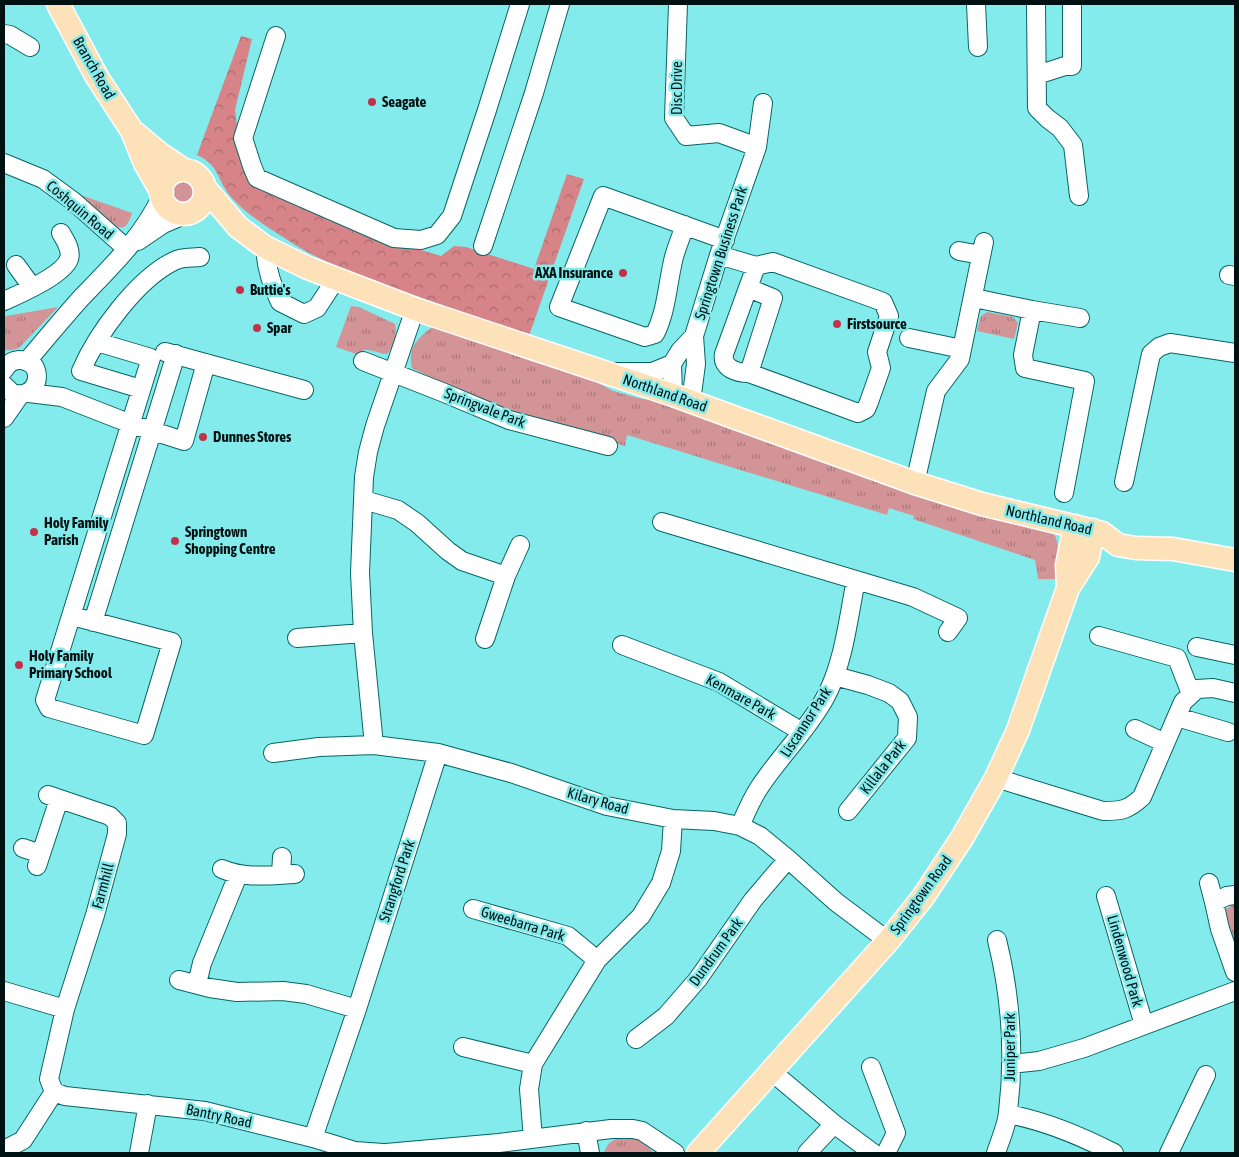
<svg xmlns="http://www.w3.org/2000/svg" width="1239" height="1157" viewBox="0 0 1239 1157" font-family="'Asap Condensed',sans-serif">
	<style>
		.grass { fill: url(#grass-tufts) }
		.forest { fill: url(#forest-crowns) }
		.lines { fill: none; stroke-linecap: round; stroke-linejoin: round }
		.minor-casing { stroke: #066567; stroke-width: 20 }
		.major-casing { stroke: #fff; stroke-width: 25 }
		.minor { stroke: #fff; stroke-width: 18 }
		.major { stroke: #fce1b9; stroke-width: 22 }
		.poi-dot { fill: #c1314a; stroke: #84ebec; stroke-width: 2 }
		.labels { text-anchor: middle; stroke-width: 5; stroke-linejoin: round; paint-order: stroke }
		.street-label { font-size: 15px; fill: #001112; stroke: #84ebec }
		.poi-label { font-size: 15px; font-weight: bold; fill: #001112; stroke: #84ebec; text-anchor: start }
	</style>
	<defs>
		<pattern id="grass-tufts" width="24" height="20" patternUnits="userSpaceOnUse" patternTransform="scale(1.25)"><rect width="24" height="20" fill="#d39497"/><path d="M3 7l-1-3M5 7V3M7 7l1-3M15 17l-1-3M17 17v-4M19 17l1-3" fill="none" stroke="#a9777a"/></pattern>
		<pattern id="forest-crowns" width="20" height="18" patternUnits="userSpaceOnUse" patternTransform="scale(1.25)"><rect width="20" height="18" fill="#d68488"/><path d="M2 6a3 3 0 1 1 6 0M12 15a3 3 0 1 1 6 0" fill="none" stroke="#ab6b6e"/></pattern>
	</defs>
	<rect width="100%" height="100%" fill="#84ebec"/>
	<path class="grass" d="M171 192a12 12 0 1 1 24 0a12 12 0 1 1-24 0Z
		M75,193L132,213C131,217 128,225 124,227C113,232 84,201 75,193Z
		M351,306L359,307L395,324C397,336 395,345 387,354C379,354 371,349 363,350L362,356L336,347Z
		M58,307L19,348L12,350H4V314L6,316Z
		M987,312L1013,317L1018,323L1014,339L977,331L981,316Z
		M434,326L578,372L613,391L638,398L662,402L1053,532C1062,546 1057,563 1055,579H1038L1035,560L913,519L914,516L889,508L887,515L627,435L625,446L510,414L460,392L412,368C407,348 419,336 434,326Z
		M1235,903V956L1224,911Z
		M622,1137C635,1137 646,1141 653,1153H604C607,1143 612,1140 622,1137Z"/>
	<path class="forest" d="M241,36L252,39L235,110L238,133L243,160L328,217L349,228L441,256L454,246L466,247L534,269L567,174L584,179L529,336C490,322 450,308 411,294C367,279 325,265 286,239C268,227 246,214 232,198C216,180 221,166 197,155Z"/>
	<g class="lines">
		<defs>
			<path id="minor" d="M678,4L674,118L686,136L719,133L757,147L719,255L694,336L696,364L691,402
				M976,4L978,47
				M1036,4L1037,108L1047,118L1060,128L1073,145L1079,196
				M4,34L10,35L30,47
				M276,36L243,138L252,166L257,178L394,238L421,240L437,235L452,216L487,110L520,4
				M1037,75L1065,66H1072V4
				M757,147L763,103
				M4,163L43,179L73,201L127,249
				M685,225C681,238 674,252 672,266C667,289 666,312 655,334L645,337L559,307L603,196L725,240
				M138,241L163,224L186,214
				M483,246L534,93L560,4
				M265,247C266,266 271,284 280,302L304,314L317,308L336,279
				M959,251L981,255
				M719,255L756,266L724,354C721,368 737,373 749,373L773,298L748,288
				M16,265L32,287
				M1229,275L1235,276
				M974,298L1032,310L1023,355L1025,368L1085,381L1064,493
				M4,301C20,294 63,275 69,259C72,250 65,240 61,233
				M1032,310L1080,318
				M909,338L962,349
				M165,352L304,390
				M27,361C45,340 63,318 82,297C112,266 144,235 162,195
				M363,361L442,392L509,420L608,446
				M4,370C11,358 23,357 34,366C43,382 30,399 12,393L4,385
				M616,372H652L672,364
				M749,373L858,413L866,409L869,402L881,368L877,352L889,316L883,302L875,299L773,262L756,266
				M141,389L81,371C97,334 137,279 174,261C181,257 192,258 200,257
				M29,393L62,397L131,424L184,441L206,363
				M673,395L672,364L680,351L694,336
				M4,418L20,395
				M1124,482L1151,354L1159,347L1170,343L1235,353
				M915,483L936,391L960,359L984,242
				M364,500L398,510L417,523L448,551L462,561L506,576L520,545
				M662,522L913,597L958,618L948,632
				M72,616L172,642L144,735L49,708L45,700L151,358L97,342
				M93,622L176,354
				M1099,636L1177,658L1191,694
				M297,638L363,633
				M485,639L506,576
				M622,645L719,682L802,732
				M1197,647L1235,655
				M835,676L868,685L889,693L900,701L908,717L907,738L848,811
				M1177,717L1228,732
				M1135,729L1165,743
				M374,745L363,633L360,573L364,477L368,452L375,426L415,309
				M273,753L319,747L374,745L438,753L511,773L607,806L673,819L714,821L740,826L760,836L788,859L836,902L888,941
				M996,778L1103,811C1122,811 1128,810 1142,797L1183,702L1197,689L1213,688L1235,693
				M48,795L110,816L117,823V834L95,915L65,1009L49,1079L54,1092
				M740,826C746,813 751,800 759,788C779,757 807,731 825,698C844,663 848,619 856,580
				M23,848L41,854
				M37,866L59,799
				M222,869C246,879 270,875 295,874
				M281,875L282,857
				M1209,883L1214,902
				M1235,895L1227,896L1214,902L1220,929L1235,972
				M1106,896L1144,1025
				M473,909L568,936L597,960
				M179,980L210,988L237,992L283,991L306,994L357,1009
				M197,984L202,963L238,875
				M4,991L65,1009
				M636,1039L666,1016L698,979L753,900L788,859
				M463,1047L533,1064
				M1011,1064L1039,1061L1084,1048L1235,991
				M871,1067L896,1133L886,1153
				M771,1071L834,1124L873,1153
				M54,1092L65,1096L205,1111L313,1138L355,1151L383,1153
				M1008,1114C1045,1121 1081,1136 1114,1153
				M586,1131L590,1153
				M313,1138L357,1009L438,753
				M533,1139L529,1089L533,1064L597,960L641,916L661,883L671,851L673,819
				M4,1150L23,1140L54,1092
				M139,1153L148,1104
				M386,1153L499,1143L611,1129H633L642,1131L675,1153
				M807,1153L834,1124
				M996,1153C1000,1140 1007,1126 1008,1112C1015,1053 1011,997 997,940
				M1169,1153L1206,1075"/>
			<path id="major" d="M58,4L97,77L132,131L145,163L162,193
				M135,133L159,153L184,170
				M161 192a22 22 0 1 1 44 0a22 22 0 1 1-44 0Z
				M205,188L238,227L265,247L308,268L415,309L673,395L915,483L982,504L1102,533L1118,545L1136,548L1173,549L1235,560
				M1068,587L1067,565L1075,526
				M698,1153L888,941L923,897L962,838L996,778L1018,730L1068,588L1088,557L1093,530"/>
		</defs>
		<use href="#minor" class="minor-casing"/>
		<use href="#major" class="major-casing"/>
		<use href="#minor" class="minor"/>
		<use href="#major" class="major"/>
	</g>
	<g class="poi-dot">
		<circle cx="372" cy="102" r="5"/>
		<circle cx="623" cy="273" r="5"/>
		<circle cx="240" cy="290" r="5"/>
		<circle cx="837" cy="324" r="5"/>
		<circle cx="257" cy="328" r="5"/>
		<circle cx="203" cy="437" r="5"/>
		<circle cx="34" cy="532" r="5"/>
		<circle cx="175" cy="541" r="5"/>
		<circle cx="19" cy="665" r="5"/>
	</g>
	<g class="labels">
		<g class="street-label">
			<text transform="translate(94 68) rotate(60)" y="5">Branch Road</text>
			<text transform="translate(677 88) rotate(-90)" y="5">Disc Drive</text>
			<text transform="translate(80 210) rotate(40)" y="5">Coshquin Road</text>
			<text transform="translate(721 253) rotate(-72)" y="5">Springtown Business Park</text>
			<text transform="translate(665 393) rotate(19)" y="5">Northland Road</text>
			<text transform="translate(485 408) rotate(21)" y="5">Springvale Park</text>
			<text transform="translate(1049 520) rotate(13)" y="5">Northland Road</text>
			<text transform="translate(741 697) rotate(29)" y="5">Kenmare Park</text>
			<text transform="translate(806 722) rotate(-57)" y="5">Liscannor Park</text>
			<text transform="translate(883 767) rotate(-52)" y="5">Killala Park</text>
			<text transform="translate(598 801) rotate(16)" y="5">Kilary Road</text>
			<text transform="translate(397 881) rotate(-72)" y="5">Strangford Park</text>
			<text transform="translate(103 886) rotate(-75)" y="5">Farmhill</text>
			<text transform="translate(921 895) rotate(-54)" y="5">Springtown Road</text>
			<text transform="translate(523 924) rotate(17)" y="5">Gweebarra Park</text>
			<text transform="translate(716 952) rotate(-54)" y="5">Dundrum Park</text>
			<text transform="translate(1125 961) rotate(74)" y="5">Lindenwood Park</text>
			<text transform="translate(1010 1047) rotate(-90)" y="5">Juniper Park</text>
			<text transform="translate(219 1116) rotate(12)" y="5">Bantry Road</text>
		</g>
		<g class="poi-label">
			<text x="382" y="107">Seagate</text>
			<text x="613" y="278" text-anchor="end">AXA Insurance</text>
			<text x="250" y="295">Buttie's</text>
			<text x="847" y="329">Firstsource</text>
			<text x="267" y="333">Spar</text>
			<text x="213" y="442">Dunnes Stores</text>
			<text x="44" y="528">Holy Family<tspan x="44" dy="17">Parish</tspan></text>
			<text x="185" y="537">Springtown<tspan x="185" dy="17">Shopping Centre</tspan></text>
			<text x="29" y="661">Holy Family<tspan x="29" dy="17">Primary School</tspan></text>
		</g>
	</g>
	<rect width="1239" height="1157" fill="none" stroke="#001112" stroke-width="10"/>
</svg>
